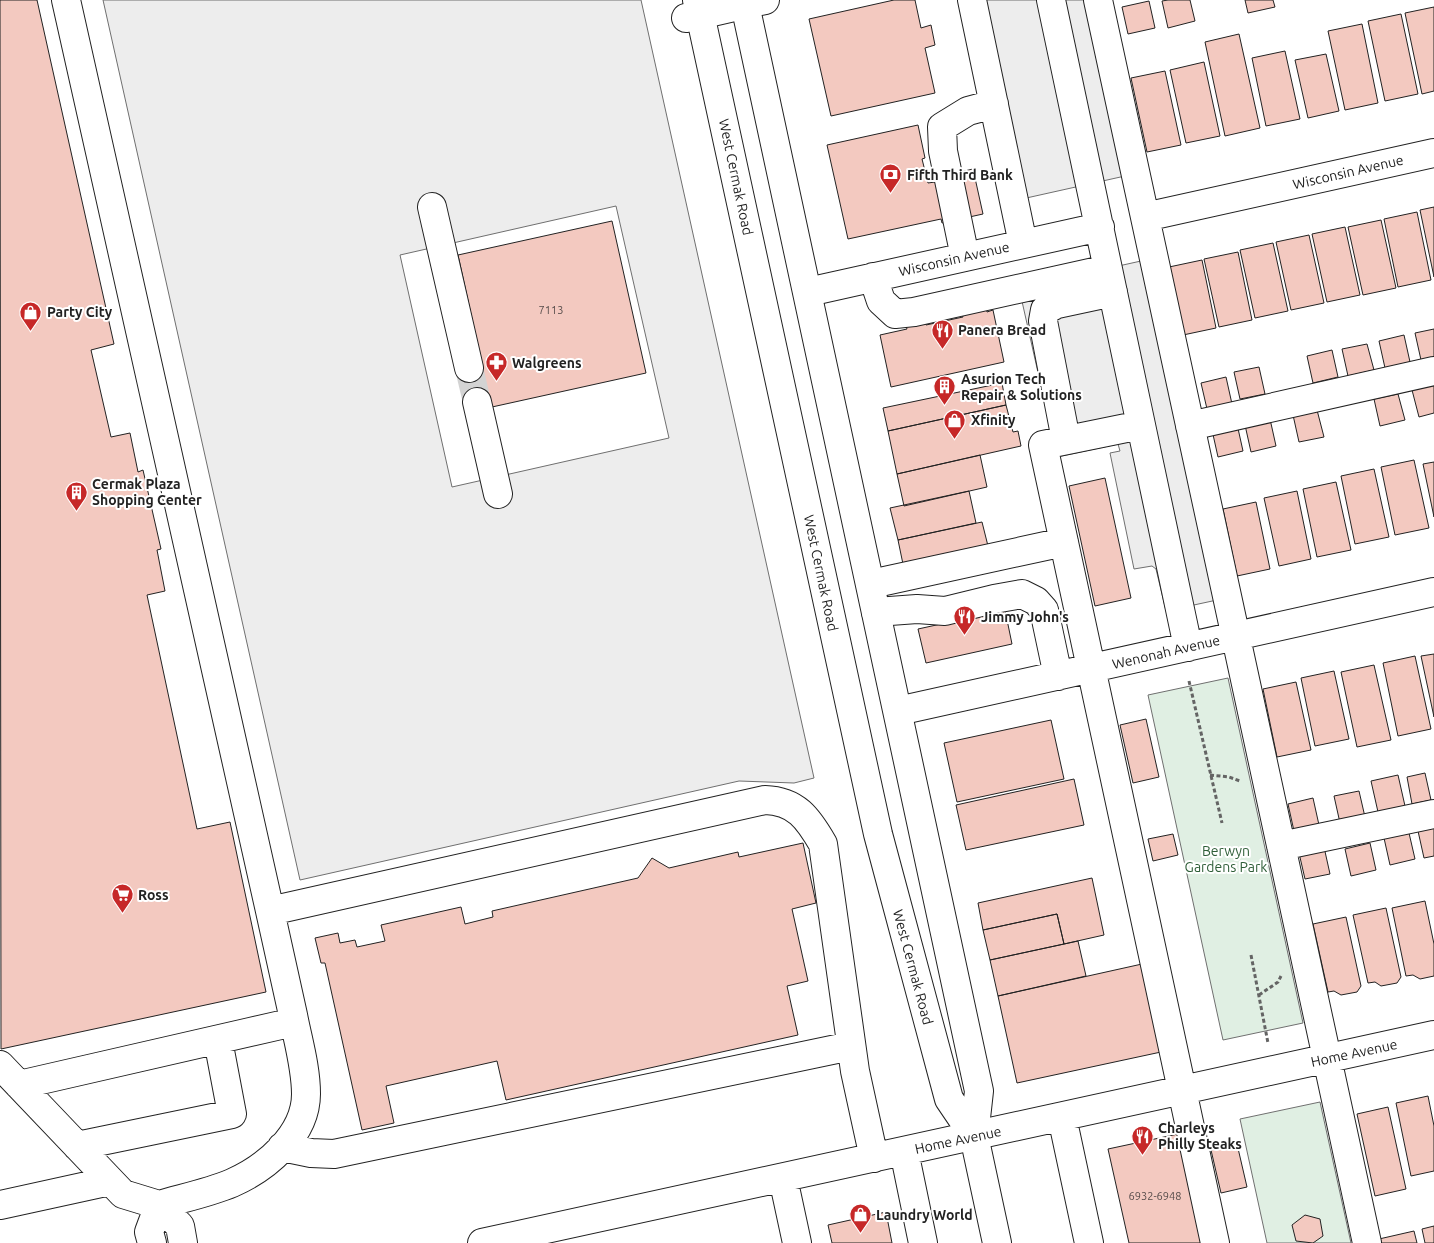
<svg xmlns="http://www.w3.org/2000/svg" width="1434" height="1243" viewBox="0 0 1434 1243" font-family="Ubuntu,sans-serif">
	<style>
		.green { fill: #e0efe3; stroke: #6f6f6f }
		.parking { fill: #ededed; stroke: #6f6f6f; fill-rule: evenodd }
		.building { fill: #f3c9c0; stroke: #222 }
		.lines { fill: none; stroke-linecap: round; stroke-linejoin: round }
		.minor-tunnel { stroke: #d3d3d3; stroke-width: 28; stroke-dasharray: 28 14; stroke-linecap: butt }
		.minor-casing { stroke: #222; stroke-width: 30 }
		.major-casing { stroke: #222; stroke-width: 30 }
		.path { stroke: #646464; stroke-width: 3; stroke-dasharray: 4 2.5; stroke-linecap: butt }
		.minor { stroke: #fff; stroke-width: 28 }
		.major { stroke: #fff; stroke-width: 28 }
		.labels { text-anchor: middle; stroke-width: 4; stroke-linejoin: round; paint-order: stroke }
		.number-label { font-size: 11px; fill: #564c4a }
		.street-label { font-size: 14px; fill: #222; stroke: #fff }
		.poi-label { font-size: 14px; font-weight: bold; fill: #222; stroke: #fff; text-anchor: start }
		.park-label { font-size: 14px; fill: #2f5e38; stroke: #fff }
	</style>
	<rect width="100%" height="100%" fill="#fff"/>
	<path class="green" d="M1228,678L1303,1023L1223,1040L1148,695Z
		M1320,1102L1351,1243H1267L1240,1119Z"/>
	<path class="parking" d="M103,0H641L814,778L794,783L739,781L300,880ZM616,206L669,438L452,487L400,255Z
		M959,0H1086L1125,176L1004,203Z
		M1141,261L1217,600L1166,611L1156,569L1152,566L1134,569L1110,453L1120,451L1118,444L1057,457L1019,288Z"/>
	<path class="building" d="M0,0H37L114,344L91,350L111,437L130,433L138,472L143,470L161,549L157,550L165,591L147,595L197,829L230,822L266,992L1,1049Z
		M894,0H915L921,28L931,25L935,45L925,48L935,93L831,116L809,19Z
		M1168,0H1190L1195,21L1168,28L1162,1Z
		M1245,0H1273L1275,7L1248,13Z
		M1149,1L1155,28L1128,34L1122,7Z
		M1434,7V91L1422,94L1405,13Z
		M1401,14L1418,94L1385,101L1368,21Z
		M1362,24L1378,103L1345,110L1328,31Z
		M1239,34L1260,128L1225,136L1205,42Z
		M1285,51L1300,119L1266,126L1252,58Z
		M1326,54L1339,111L1308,118L1295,60Z
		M1204,62L1220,136L1186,143L1170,70Z
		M1165,71L1181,145L1147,152L1131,78Z
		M918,125L925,158L922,159L928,183L935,182L934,178L973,169L983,214L942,223L941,219L848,239L827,145Z
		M1434,207V277L1420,210Z
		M1417,212L1431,280L1398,287L1384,219Z
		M1381,220L1396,288L1363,295L1348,227Z
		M612,221L646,373L492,407L468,404L460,370L482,365L458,255Z
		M1345,227L1360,295L1327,302L1312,234Z
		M1309,235L1324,303L1291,310L1276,242Z
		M1273,243L1288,311L1255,318L1240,250Z
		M1238,252L1252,320L1219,327L1204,259Z
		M1202,260L1216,328L1183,335L1169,267Z
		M985,304L987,312L993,310L1004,362L891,387L880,335L907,329L905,323L924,319L926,325L963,317L961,310Z
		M1434,329V357L1421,360L1415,333Z
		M1404,335L1410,362L1385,368L1379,341Z
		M1367,344L1374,370L1348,376L1342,349Z
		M1332,350L1338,377L1313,383L1307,356Z
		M1259,367L1265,394L1240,399L1234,372Z
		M1226,377L1232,404L1207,409L1201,383Z
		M1002,383L1006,405L888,431L883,408Z
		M1434,385V413L1419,417L1412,390Z
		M1398,394L1405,420L1380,426L1374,399Z
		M1006,405L1013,432L1018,431L1021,446L897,474L888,431Z
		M1317,410L1324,437L1299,442L1293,415Z
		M1270,419L1276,446L1251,452L1245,425Z
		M1237,424L1243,451L1218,457L1212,430Z
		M980,455L987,487L904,506L897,474Z
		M1414,460L1429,528L1395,535L1381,467Z
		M1434,462V517L1423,464Z
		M1374,469L1389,537L1355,544L1341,476Z
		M1105,478L1131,598L1095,606L1069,486Z
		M1336,482L1351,550L1317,557L1303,489Z
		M969,491L976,523L898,540L890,508Z
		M1297,491L1311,559L1279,566L1264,498Z
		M1256,502L1270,569L1237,576L1223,509Z
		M982,522L989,550L904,569L898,540Z
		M1005,610L1012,644L926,663L918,629Z
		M1434,654V717L1421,656Z
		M1415,656L1431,729L1398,736L1383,663Z
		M1374,665L1391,740L1357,747L1341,672Z
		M1334,671L1349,739L1315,746L1301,678Z
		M1296,682L1311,750L1277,757L1263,689Z
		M1146,719L1159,777L1133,783L1120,725Z
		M1051,720L1064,779L957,802L944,743Z
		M1425,773L1431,800L1412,804L1407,777Z
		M1398,775L1405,806L1378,812L1371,781Z
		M1074,779L1084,825L966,850L956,805Z
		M1359,791L1365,817L1340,823L1334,796Z
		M1313,798L1319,825L1294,831L1288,804Z
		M1434,828V856L1424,858L1418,831Z
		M1409,833L1415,859L1390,865L1384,838Z
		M1173,834L1178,855L1153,861L1148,839Z
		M803,843L816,903L792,909L808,981L787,986L798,1035L506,1100L497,1061L386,1086L394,1123L362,1130L325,963H321L315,938L338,933L340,943L355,940L357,947L385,941L381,925L461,907L465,924L493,917L492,911L638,878L652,858L669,868L738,852L739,857Z
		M1370,843L1376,870L1351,876L1345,849Z
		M1324,847L1330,874L1305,879L1299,853Z
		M1092,878L1104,935L1064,944L1057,914L983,930L978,903Z
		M1425,901L1434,944V976L1420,979L1413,975L1406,976L1392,908Z
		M1386,908L1401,977L1397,983L1381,986L1375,982L1368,983L1353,915Z
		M1057,914L1064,944L990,960L983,930Z
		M1346,917L1361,986L1357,992L1341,995L1334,991L1328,992L1313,924Z
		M1078,941L1086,976L998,996L990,960Z
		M1142,964L1161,1052L1017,1083L998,996Z
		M1428,1096L1434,1126V1171L1411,1176L1396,1103Z
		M1388,1107L1406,1189L1375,1196L1357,1114Z
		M1178,1134L1202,1243H1129L1108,1149Z
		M1237,1144L1247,1187L1221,1193L1211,1150Z
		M886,1212L892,1243H832L828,1225Z
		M1305,1215L1320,1219L1323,1236L1313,1243L1296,1241L1292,1225Z
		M1434,1226V1243H1425L1422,1229Z
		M1414,1231L1417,1243H1380L1379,1239Z"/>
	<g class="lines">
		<path class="minor-tunnel" d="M469,368L477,402"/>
		<defs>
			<path id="minor" d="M66,0L270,911L765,800C796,801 808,818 823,844L855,1071L874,1158
				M972,0L1023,244
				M1051,0L1141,425L1043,445L1215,1243
				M1098,0L1367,1243
				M686,18L765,0
				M432,207L469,368
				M1145,217L1434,153
				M965,257L943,151L942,127L968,111L994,104
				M873,277L881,301L895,314L914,312L1108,269
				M808,292L1100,227
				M477,402L498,494
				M1141,425L1188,647
				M1190,426L1434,371
				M1066,440L1043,321L1045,310L1057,304L1113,292
				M871,584L1064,542
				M876,612L917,609L945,611L994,599L1022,594L1036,601L1044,610L1058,676
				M898,711L1434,592
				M1281,846L1434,814
				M0,1065L123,1194L159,1205L180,1226L183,1243
				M19,1085L294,1022
				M1062,1117L1089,1243
				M77,1146L232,1114L218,1040
				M282,1147L311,1153L334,1154L851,1046
				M904,1151L923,1243
				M783,1178L797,1243
				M0,1205L110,1181
				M159,1205C183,1198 208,1193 232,1183C266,1168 306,1135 306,1094C306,1067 298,1041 293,1015C285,980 278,946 270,911
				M152,1243L149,1232L159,1205
				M482,1243L1434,1035"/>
			<path id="major" d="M697,0L878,834L949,1099L974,1136
				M744,0L979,1091L974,1136L997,1243"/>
		</defs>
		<use href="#minor" class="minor-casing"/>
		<use href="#major" class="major-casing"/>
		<path class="path" d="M1189,681L1222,823
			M1210,775L1229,777L1240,781
			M1251,955L1268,1043
			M1259,995L1278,982L1281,976"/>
		<use href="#minor" class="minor"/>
		<use href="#major" class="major"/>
	</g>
	<defs>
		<symbol id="bank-pin" viewBox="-11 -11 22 30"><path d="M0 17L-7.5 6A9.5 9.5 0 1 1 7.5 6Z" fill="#c62828" stroke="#fff"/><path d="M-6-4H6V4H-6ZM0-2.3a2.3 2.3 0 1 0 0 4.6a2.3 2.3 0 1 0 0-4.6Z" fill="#fff"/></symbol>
		<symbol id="shop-pin" viewBox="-11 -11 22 30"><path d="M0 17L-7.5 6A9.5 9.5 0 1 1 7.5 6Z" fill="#c62828" stroke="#fff"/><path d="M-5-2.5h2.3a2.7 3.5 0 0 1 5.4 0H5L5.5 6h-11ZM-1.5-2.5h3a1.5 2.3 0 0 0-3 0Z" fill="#fff"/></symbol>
		<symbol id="restaurant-pin" viewBox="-11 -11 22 30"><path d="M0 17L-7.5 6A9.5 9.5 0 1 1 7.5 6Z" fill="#c62828" stroke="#fff"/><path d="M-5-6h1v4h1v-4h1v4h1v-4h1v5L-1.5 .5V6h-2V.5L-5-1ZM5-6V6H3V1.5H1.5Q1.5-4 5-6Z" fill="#fff"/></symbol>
		<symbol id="pharmacy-pin" viewBox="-11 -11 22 30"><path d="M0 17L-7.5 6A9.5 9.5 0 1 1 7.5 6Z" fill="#c62828" stroke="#fff"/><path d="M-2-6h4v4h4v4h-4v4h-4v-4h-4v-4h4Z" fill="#fff"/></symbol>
		<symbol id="building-pin" viewBox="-11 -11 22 30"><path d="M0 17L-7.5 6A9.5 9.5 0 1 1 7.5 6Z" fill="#c62828" stroke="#fff"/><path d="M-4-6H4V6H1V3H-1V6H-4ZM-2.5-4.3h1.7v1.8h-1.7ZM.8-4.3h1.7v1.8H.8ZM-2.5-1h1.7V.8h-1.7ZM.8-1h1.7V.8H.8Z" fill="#fff"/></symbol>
		<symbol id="supermarket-pin" viewBox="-11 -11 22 30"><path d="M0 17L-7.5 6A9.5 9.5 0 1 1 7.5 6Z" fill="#c62828" stroke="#fff"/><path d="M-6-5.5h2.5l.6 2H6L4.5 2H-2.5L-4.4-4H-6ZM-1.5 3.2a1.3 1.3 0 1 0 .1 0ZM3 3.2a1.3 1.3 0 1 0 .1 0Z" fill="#fff"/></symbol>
	</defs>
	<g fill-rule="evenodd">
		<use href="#bank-pin" x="878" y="162" width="25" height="34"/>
		<use href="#shop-pin" x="18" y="300" width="25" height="34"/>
		<use href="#restaurant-pin" x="930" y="318" width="25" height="34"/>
		<use href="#pharmacy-pin" x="484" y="350" width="25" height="34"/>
		<use href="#building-pin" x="932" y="374" width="25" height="34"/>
		<use href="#shop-pin" x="942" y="408" width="25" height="34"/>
		<use href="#building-pin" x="64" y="480" width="25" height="34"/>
		<use href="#restaurant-pin" x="952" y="604" width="25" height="34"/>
		<use href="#supermarket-pin" x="110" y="882" width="25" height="34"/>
		<use href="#restaurant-pin" x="1130" y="1124" width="25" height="34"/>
		<use href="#shop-pin" x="848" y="1202" width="25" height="34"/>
	</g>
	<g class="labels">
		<g class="number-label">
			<text x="551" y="314">7113</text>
			<text x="1155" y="1200">6932-6948</text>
		</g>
		<g class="street-label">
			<text transform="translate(1348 172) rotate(-13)" y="5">Wisconsin Avenue</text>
			<text transform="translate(736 177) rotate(78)" y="5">West Cermak Road</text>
			<text transform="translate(954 259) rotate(-13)" y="5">Wisconsin Avenue</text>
			<text transform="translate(821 573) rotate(78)" y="5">West Cermak Road</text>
			<text transform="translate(1166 652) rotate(-13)" y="5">Wenonah Avenue</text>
			<text transform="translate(913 967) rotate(75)" y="5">West Cermak Road</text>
			<text transform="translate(1354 1053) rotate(-12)" y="5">Home Avenue</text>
			<text transform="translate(958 1140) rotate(-12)" y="5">Home Avenue</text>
		</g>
		<g class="poi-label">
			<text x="907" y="180">Fifth Third Bank</text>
			<text x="47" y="317">Party City</text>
			<text x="958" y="335">Panera Bread</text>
			<text x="512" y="368">Walgreens</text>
			<text x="961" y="384">Asurion Tech<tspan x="961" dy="16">Repair &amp; Solutions</tspan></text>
			<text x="971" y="425">Xfinity</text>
			<text x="92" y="489">Cermak Plaza<tspan x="92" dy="16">Shopping Center</tspan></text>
			<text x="981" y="622">Jimmy John's</text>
			<text x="138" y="900">Ross</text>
			<text x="1158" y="1133">Charleys<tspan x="1158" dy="16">Philly Steaks</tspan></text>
			<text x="876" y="1220">Laundry World</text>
		</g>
		<g class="park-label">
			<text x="1226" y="856">Berwyn<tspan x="1226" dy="16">Gardens Park</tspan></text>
		</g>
	</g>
</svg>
